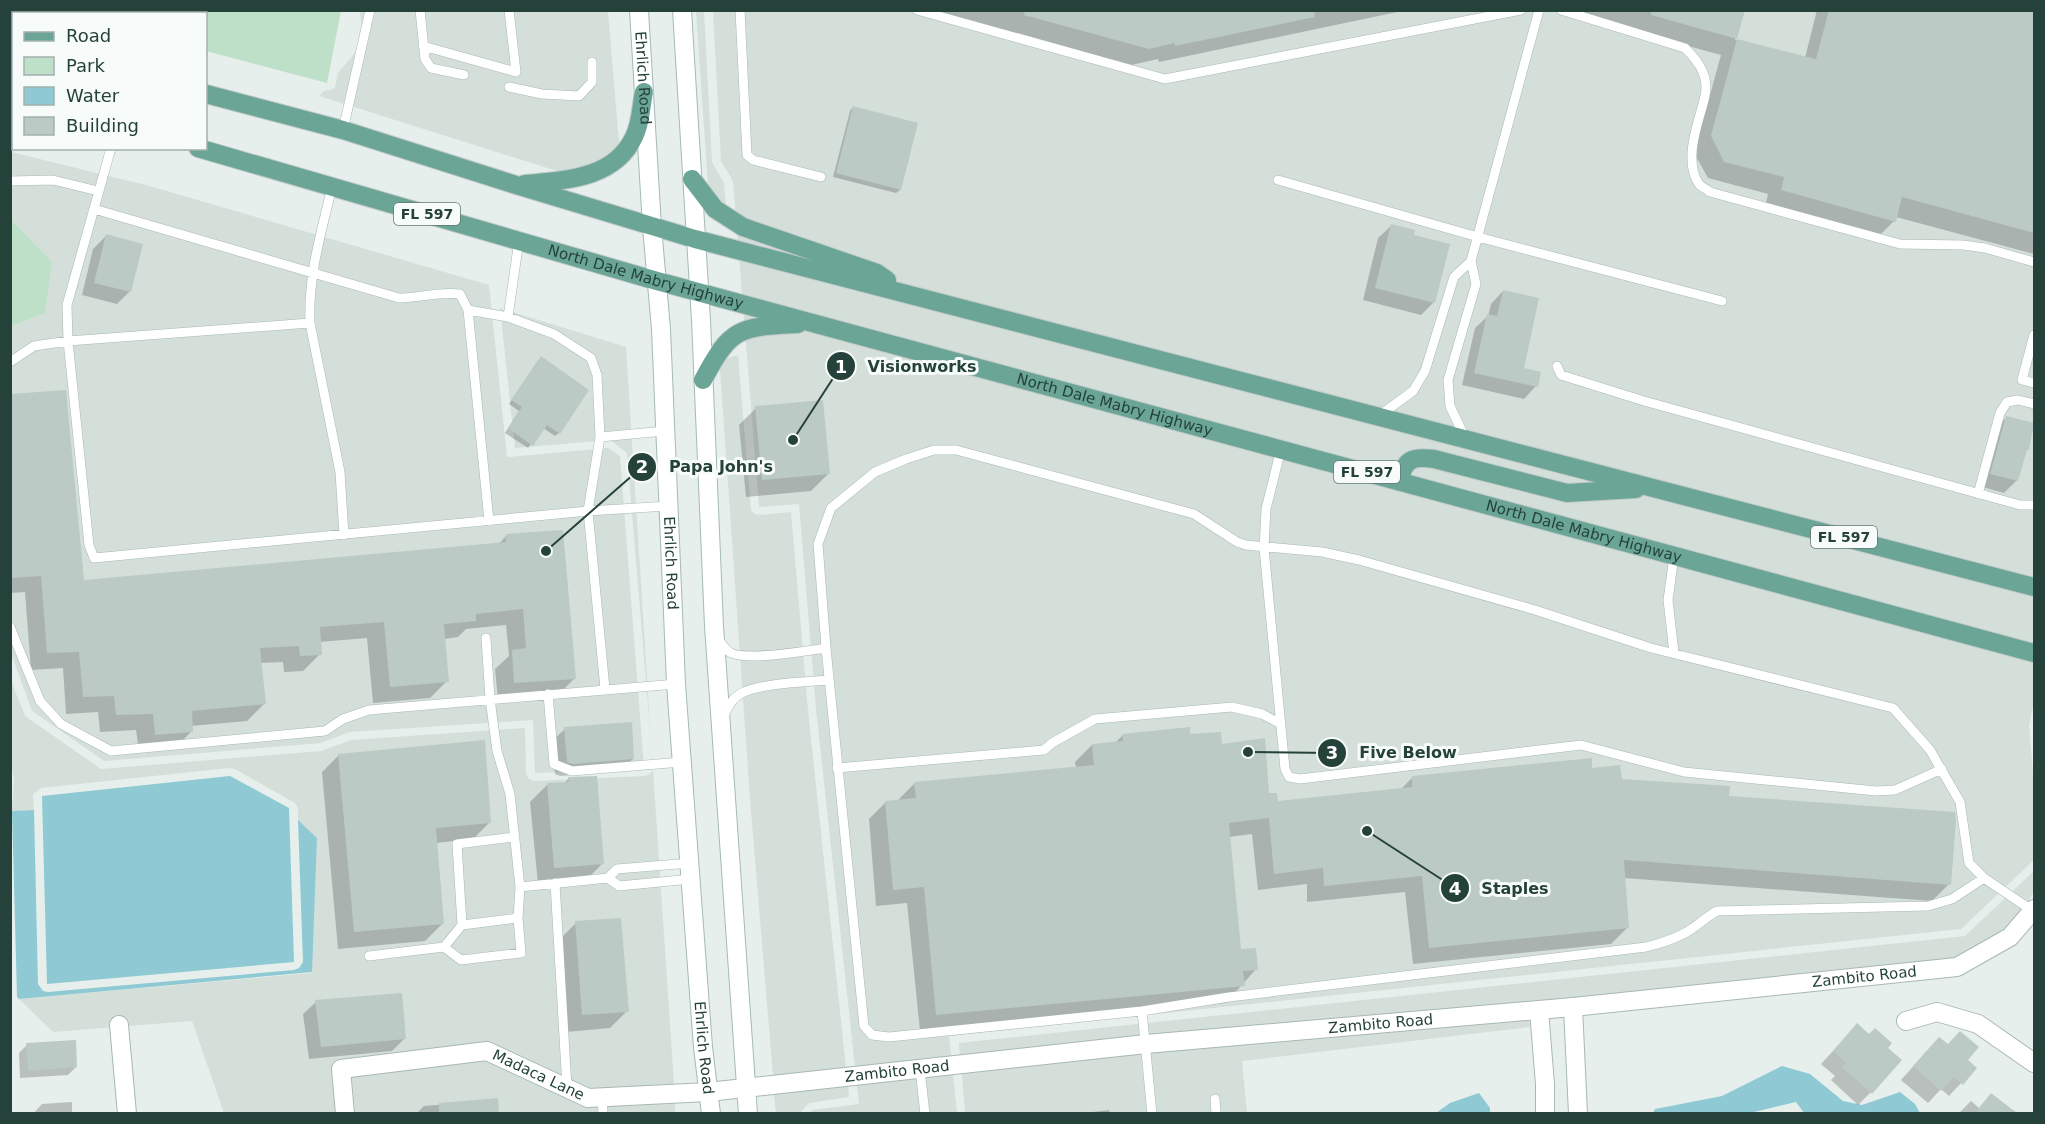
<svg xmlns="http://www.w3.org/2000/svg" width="2045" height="1124" viewBox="0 0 2045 1124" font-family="'DejaVu Sans',sans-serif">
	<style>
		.built { fill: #d4dfda }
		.green { fill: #bfe0c8 }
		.water { fill: #8ec9d4 }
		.shadow { fill: #0003 }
		.building { fill: #bbcac4 }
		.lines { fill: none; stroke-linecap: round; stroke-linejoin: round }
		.lane-casing { stroke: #a8b8b2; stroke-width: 10 }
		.street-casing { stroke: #a8b8b2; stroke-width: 20 }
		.secondary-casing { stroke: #a4bbb3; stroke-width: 20 }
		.primary-casing { stroke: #c2cac8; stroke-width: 20 }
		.lane { stroke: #fff; stroke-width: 9 }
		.street { stroke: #fff; stroke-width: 18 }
		.secondary { stroke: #fff; stroke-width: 18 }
		.primary { stroke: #6aa596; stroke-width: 18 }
		.labels { text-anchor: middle; stroke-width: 6; stroke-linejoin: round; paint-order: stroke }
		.shield { fill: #f7fbf9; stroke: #637a73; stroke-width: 1.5 }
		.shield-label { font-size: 14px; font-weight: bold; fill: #24423a }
		.street-label { font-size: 15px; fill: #24423a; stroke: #f7fbf9 }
		.leader { fill: none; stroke: #24423a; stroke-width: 2 }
		.callout-dot { fill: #24423a; stroke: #f7fbf9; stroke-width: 2 }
		.mark-label { font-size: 18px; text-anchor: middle; font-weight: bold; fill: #fff }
		.callout-label { font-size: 16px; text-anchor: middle; font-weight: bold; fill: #24423a; stroke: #f7fbf9; stroke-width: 6; stroke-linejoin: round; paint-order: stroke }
	</style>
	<rect width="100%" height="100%" fill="#e6efeb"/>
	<path class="built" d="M360,11H608L619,142L613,152L598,162L560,172L319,96L324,91L331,90L335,87L338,73L363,43Z
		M696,11H704L712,162L724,183L726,207L721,204L708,185Z
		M713,11H2034V703L2029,725L2034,785V860L1961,929L949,1036L957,1113H810L812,1110L859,1104L816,709L799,504L759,507L733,181L721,161Z
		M11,152L146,185L489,285L507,457L608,448L620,456L644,768L535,773L533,720L349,732L321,743L104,761L32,711L11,653Z
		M500,308L626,347L651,741L627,453L610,440L515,448Z
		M738,355L751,510L754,514L760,515L791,512L808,710L846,1068L773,1076L750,799L720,369L725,359Z
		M10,678L25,716L101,769L321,751L351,740L525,728L526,773L528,778L533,781L645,776L650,774L653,770L674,1084L591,1089L492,1043L485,1042L340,1060L331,1070L335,1113H224L192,1021L53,1032L19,999L311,973L317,838L298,820V808L295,803L235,769L229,768L41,788L33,794L34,810L12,811L14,782L10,749Z
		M2034,871V892L2025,906L2003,930L1954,958L1572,998L1145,1035L960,1056L959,1043L1965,936Z
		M1529,1020L1530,1027L1242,1061L1247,1113H965L962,1074L1147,1053Z
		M485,1060L583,1106L675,1102V1113H355L352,1077Z
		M848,1086L849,1097L809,1103L800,1113H776L774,1094Z"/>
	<path class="green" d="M54,11H341L327,83L206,51V14H65Z
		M11,220L52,262L45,313L11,326Z"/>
	<path class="water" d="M230,776L289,808L294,962L47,984L42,796Z
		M34,810L38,984L43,991L48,992L294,970L299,968L303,962L298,820L317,838L312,972L19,999L17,997L12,811Z
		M1782,1066L1810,1074L1843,1101L1862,1105L1900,1092L1915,1104L1920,1113H1804L1796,1102L1750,1113H1653L1655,1109L1722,1096Z
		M1479,1093L1490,1108V1113H1436L1450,1103Z"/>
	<path class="shadow" d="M931,10H1407L1159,62L1158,59L1131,65Z
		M1557,10H1743L1735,40L1805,58L1817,10H2034V254L1896,217L1894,221L1877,238L1765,207L1768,194L1708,178L1694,153L1721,55Z
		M853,107L900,190L896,193L833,177L850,111Z
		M1391,226L1434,302L1421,315L1363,300L1378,238Z
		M106,236L130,291L117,304L82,295L93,249Z
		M1503,291L1522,369L1536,386L1524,399L1462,385L1475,328L1488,316L1491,304Z
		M537,362L559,433L555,436L543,428L528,448L505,433L519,411L509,404Z
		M10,396L82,581L498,545L506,536L575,678L558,695L498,700L495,669L509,656L506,625L466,629L458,637L444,639L447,681L430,698L373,703L367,638L319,642L320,654L303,671L284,672L283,662L260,663L264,704L247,721L191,726V732L174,749L139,751L136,730L100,732L98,712L66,714L63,668L31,670L25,592L10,593Z
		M756,408L828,474L811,491L746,497L739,425Z
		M2007,417L2034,425L2017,480L2004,493L1979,486L1994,430Z
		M565,729L633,759L620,771L560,776L555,774L552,741Z
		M1123,735L1189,736L1221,746L1276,803L1400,790L1413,777L1591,770L1621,781L1727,797L1949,884L1932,901L1624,878L1628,927L1611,944L1413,964L1405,892L1307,902V884L1258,890L1252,834L1229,837L1240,951L1256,969L1226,1003L920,1031L907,903L876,906L869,819L886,802L897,801L915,783L1076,768L1075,762L1092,745L1115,743Z
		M339,755L490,822L473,839L436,843L442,924L425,941L338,949L322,772Z
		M569,778L603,863L586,880L538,884L530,802L547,785L564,784Z
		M576,923L627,1011L610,1028L566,1032L559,940Z
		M316,1002L405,1038L392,1051L309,1059L303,1014Z
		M1845,1038L1886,1048L1871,1092L1858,1105L1831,1080L1835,1076L1821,1064Z
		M27,1045L76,1067L68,1075L20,1078L19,1053Z
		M1927,1051L1965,1060L1975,1068L1949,1096L1941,1089L1928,1103L1901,1080Z
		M1992,1095L2009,1109L2006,1114H1958L1971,1101L1979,1108Z
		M496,1100L498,1114H416L424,1106Z
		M72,1102V1114H33L42,1104Z
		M1109,1110L1110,1114H1076Z"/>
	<path class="building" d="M1025,10H1314L1315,17L1175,46V43L1149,49L1024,15Z
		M1651,10H1745L1737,39L1651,15Z
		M1829,10H2034V233L1902,197L1896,222L1781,190L1784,177L1724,162L1711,136L1737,39L1816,59Z
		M853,106L918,123L901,190L836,173Z
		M1391,224L1415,230L1414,235L1450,244L1435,303L1375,288Z
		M106,234L143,244L131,292L94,283Z
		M1503,290L1539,298L1524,368L1541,372L1538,387L1474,373L1487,314L1497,316Z
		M541,356L589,390L560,434L547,425L533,446L508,428L522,407L511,400Z
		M66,390L84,580L506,542V534L563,530L576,679L514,683L512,650L526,648L523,609L476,614V621L444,624L449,682L390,687L384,622L320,627L322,655L300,656L299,646L260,648L266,704L192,711L193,732L155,735L153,714L116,715L114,696L83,697L79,652L47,653L41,576L12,578L10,560V394Z
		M823,400L830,474L762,480L755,406Z
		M2006,416L2034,423L2029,450H2027L2018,481L1990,474Z
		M632,722L634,759L573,764L567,762L564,727Z
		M1190,727V734L1221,732L1222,744L1265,738L1269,793H1277L1278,801L1412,787V776L1592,758V768L1620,765L1622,779L1730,786L1729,796L1955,812L1956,820L1951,885L1624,860L1629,928L1429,948L1422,876L1324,886L1323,868L1274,874L1269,818L1229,823L1241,949L1256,948L1258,970L1243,971L1245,986L936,1015L924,887L893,890L885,801L916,798L914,782L1094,765L1092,744L1123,741L1122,734Z
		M485,740L491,823L436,828L444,924L354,932L338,754Z
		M597,776L604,864L554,868L547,783L569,782L568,777Z
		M621,918L629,1012L582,1015L575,921Z
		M402,993L406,1039L321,1047L315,1000Z
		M1857,1023L1869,1034L1875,1028L1892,1043L1888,1048L1902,1060L1872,1094L1842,1067L1846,1063L1833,1051Z
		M1960,1031L1979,1047L1968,1060L1977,1068L1963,1085L1954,1077L1941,1091L1913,1066L1939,1037L1948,1044Z
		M76,1040L77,1067L28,1071L26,1043Z
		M1991,1093L2017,1113H1975Z
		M498,1098L499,1113H439V1103Z"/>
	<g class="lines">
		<defs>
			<path id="lane" d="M420,10L425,59L431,68L464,75
				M740,10L747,155L753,160L821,177
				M917,10L1165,79L1521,10
				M1561,10L1685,48C1696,59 1706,71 1706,88C1706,95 1703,104 1701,111C1695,131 1685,164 1699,184C1701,187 1707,189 1710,192L1900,244L1963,245L1985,248L2034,262
				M423,46L516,72L509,10
				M509,87L542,94L579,96L592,82V62
				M343,130L370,10
				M111,148L67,305L68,341L89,545L94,558L588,511L668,506
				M1278,180L1478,237L1722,301
				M10,181L53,180L98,191
				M332,187C321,233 308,276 310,323L340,472L344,535
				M94,209L399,298C420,298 439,291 460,294L468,310L489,521
				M468,310L508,317L554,334L591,358L597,375L600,437L665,431
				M508,317L519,240
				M2034,335L2022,380L2034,383
				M10,362L34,346L68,341L310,323
				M1557,366L1561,375L1644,401L2020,505H2034
				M1379,416L1413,391L1425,371L1454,277L1471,261
				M600,437L588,511L605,689
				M1465,438L1450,406L1448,380L1476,284L1471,261L1539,10
				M1281,449L1266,509L1264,548L1285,769L1289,777L1300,779L1581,745L1684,772L1876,791L1895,790L1942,769
				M1978,494L2000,413L2007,402L2018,400L2034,404
				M10,627L40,701L61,724L111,751L325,731L343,719L369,710L676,684
				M486,638L490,699L497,751L510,794L520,887L518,918L462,925L457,844L514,837
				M718,639C722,644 725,650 731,653C749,661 805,651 826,648
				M1674,653L1668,600L1674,556
				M548,694L554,764L572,771L682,762
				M724,716C727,708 733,698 740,694C760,683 806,682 829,680
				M837,768L1044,750L1052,743L1095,719L1232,707L1262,714L1281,724
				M690,863L617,869L608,878L619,886L691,879
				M555,883L567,1088
				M520,887L608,878
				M462,925L444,947L461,960L521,953L518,918
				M369,956L444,947
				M1142,1011L1229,997L1646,947C1662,943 1679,938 1693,928C1701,922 1708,916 1717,911L1928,906L1952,899L1984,878
				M920,1069L925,1114
				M602,1097L603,1114
				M1215,1099L1216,1114
				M1152,1114L1142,1011L889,1037L872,1035L864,1026L826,648L818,544L831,508L875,472L906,459L934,450H956L1194,514L1237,542L1246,545L1322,552L1359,560L1535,610L1651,648L1893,708L1930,750L1960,802L1969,863L1984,878L2033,911"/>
			<g id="street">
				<path d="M1573,1007L1578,1114"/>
				<path d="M1539,1010L1545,1084V1114"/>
				<path d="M1906,1021L1937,1012L1978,1024L2034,1063"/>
				<path d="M119,1025L127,1114"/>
				<path id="s1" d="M345,1114L341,1069L487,1051L588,1098L708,1092L1146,1044L1573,1007L1957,967L2010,937L2034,909"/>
			</g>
			<g id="secondary">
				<path id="s2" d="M639,10L652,227L661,329L676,684L703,1047L711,1114"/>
				<path d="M682,10L701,320L714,626L748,1114"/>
			</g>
			<g id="primary">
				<path d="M10,43H14"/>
				<path d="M10,68H14"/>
				<path d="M206,94L343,130L516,185L695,239L2034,587"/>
				<path d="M10,100L14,101"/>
				<path id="s3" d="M198,148L657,281L2034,653"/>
				<path d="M692,179L715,209L743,227L877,273L887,280"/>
				<path d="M525,184C566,180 614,179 634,137C641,124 641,106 644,92"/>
				<path d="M703,380C731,326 741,327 798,324"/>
				<path d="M1399,481C1405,459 1412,456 1434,459L1567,493L1636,489"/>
			</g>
		</defs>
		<use href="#lane" class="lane-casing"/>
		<use href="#street" class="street-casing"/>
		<use href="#secondary" class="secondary-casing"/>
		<use href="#primary" class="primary-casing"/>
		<use href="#lane" class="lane"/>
		<use href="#street" class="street"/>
		<use href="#secondary" class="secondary"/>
		<use href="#primary" class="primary"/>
	</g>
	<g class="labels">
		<g class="shield">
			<rect x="394" y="203" width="66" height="22" rx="4.5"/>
			<rect x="1334" y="461" width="66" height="22" rx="4.5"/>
			<rect x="1811" y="526" width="66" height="22" rx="4.5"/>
		</g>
		<g class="shield-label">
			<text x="427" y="219">FL 597</text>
			<text x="1367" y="477">FL 597</text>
			<text x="1844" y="542">FL 597</text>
		</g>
		<g class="street-label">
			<text dy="5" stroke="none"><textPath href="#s2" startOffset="68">Ehrlich Road</textPath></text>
			<text dy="5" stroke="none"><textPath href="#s3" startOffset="466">North Dale Mabry Highway</textPath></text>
			<text dy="5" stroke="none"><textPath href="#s3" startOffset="952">North Dale Mabry Highway</textPath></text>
			<text dy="5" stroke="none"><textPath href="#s3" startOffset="1438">North Dale Mabry Highway</textPath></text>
			<text dy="5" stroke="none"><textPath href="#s2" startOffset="554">Ehrlich Road</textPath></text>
			<text dy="5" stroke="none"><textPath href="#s1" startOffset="1586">Zambito Road</textPath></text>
			<text dy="5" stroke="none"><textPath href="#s1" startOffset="1100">Zambito Road</textPath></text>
			<text dy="5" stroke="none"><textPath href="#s2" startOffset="1040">Ehrlich Road</textPath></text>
			<text dy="5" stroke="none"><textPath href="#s1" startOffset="614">Zambito Road</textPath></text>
			<text dy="5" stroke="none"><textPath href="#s1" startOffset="249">Madaca Lane</textPath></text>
		</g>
	</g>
	<path class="leader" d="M793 440L841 366M546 551L642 467M1248 752L1332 753M1367 831L1455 888"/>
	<g class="callout-dot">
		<circle cx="793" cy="440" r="6"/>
		<circle cx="546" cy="551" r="6"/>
		<circle cx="1248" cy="752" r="6"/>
		<circle cx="1367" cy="831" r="6"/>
		<circle cx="841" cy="366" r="15"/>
		<circle cx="642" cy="467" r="15"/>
		<circle cx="1332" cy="753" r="15"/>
		<circle cx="1455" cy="888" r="15"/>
	</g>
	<g class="mark-label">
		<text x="841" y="373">1</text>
		<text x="642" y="473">2</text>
		<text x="1332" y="759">3</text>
		<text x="1455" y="895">4</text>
	</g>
	<g class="callout-label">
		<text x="922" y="372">Visionworks</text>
		<text x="721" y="472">Papa John's</text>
		<text x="1408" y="758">Five Below</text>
		<text x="1515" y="894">Staples</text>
	</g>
	<rect width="2045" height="1124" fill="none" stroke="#24423a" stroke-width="24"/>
	<rect x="12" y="12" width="195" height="138" fill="#f7fbf9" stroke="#a3b1ad" stroke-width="1.5"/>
	<rect x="24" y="32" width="30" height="9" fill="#6aa596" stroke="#a3b1ad" stroke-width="1.5"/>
	<text x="66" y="42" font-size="18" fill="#24423a">Road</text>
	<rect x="24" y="57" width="30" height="18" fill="#bfe0c8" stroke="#a3b1ad" stroke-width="1.5"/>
	<text x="66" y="72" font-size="18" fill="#24423a">Park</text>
	<rect x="24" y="87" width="30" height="18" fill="#8ec9d4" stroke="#a3b1ad" stroke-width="1.5"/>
	<text x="66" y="102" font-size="18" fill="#24423a">Water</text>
	<rect x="24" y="117" width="30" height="18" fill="#bbcac4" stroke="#a3b1ad" stroke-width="1.5"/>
	<text x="66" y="132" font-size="18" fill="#24423a">Building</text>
</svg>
